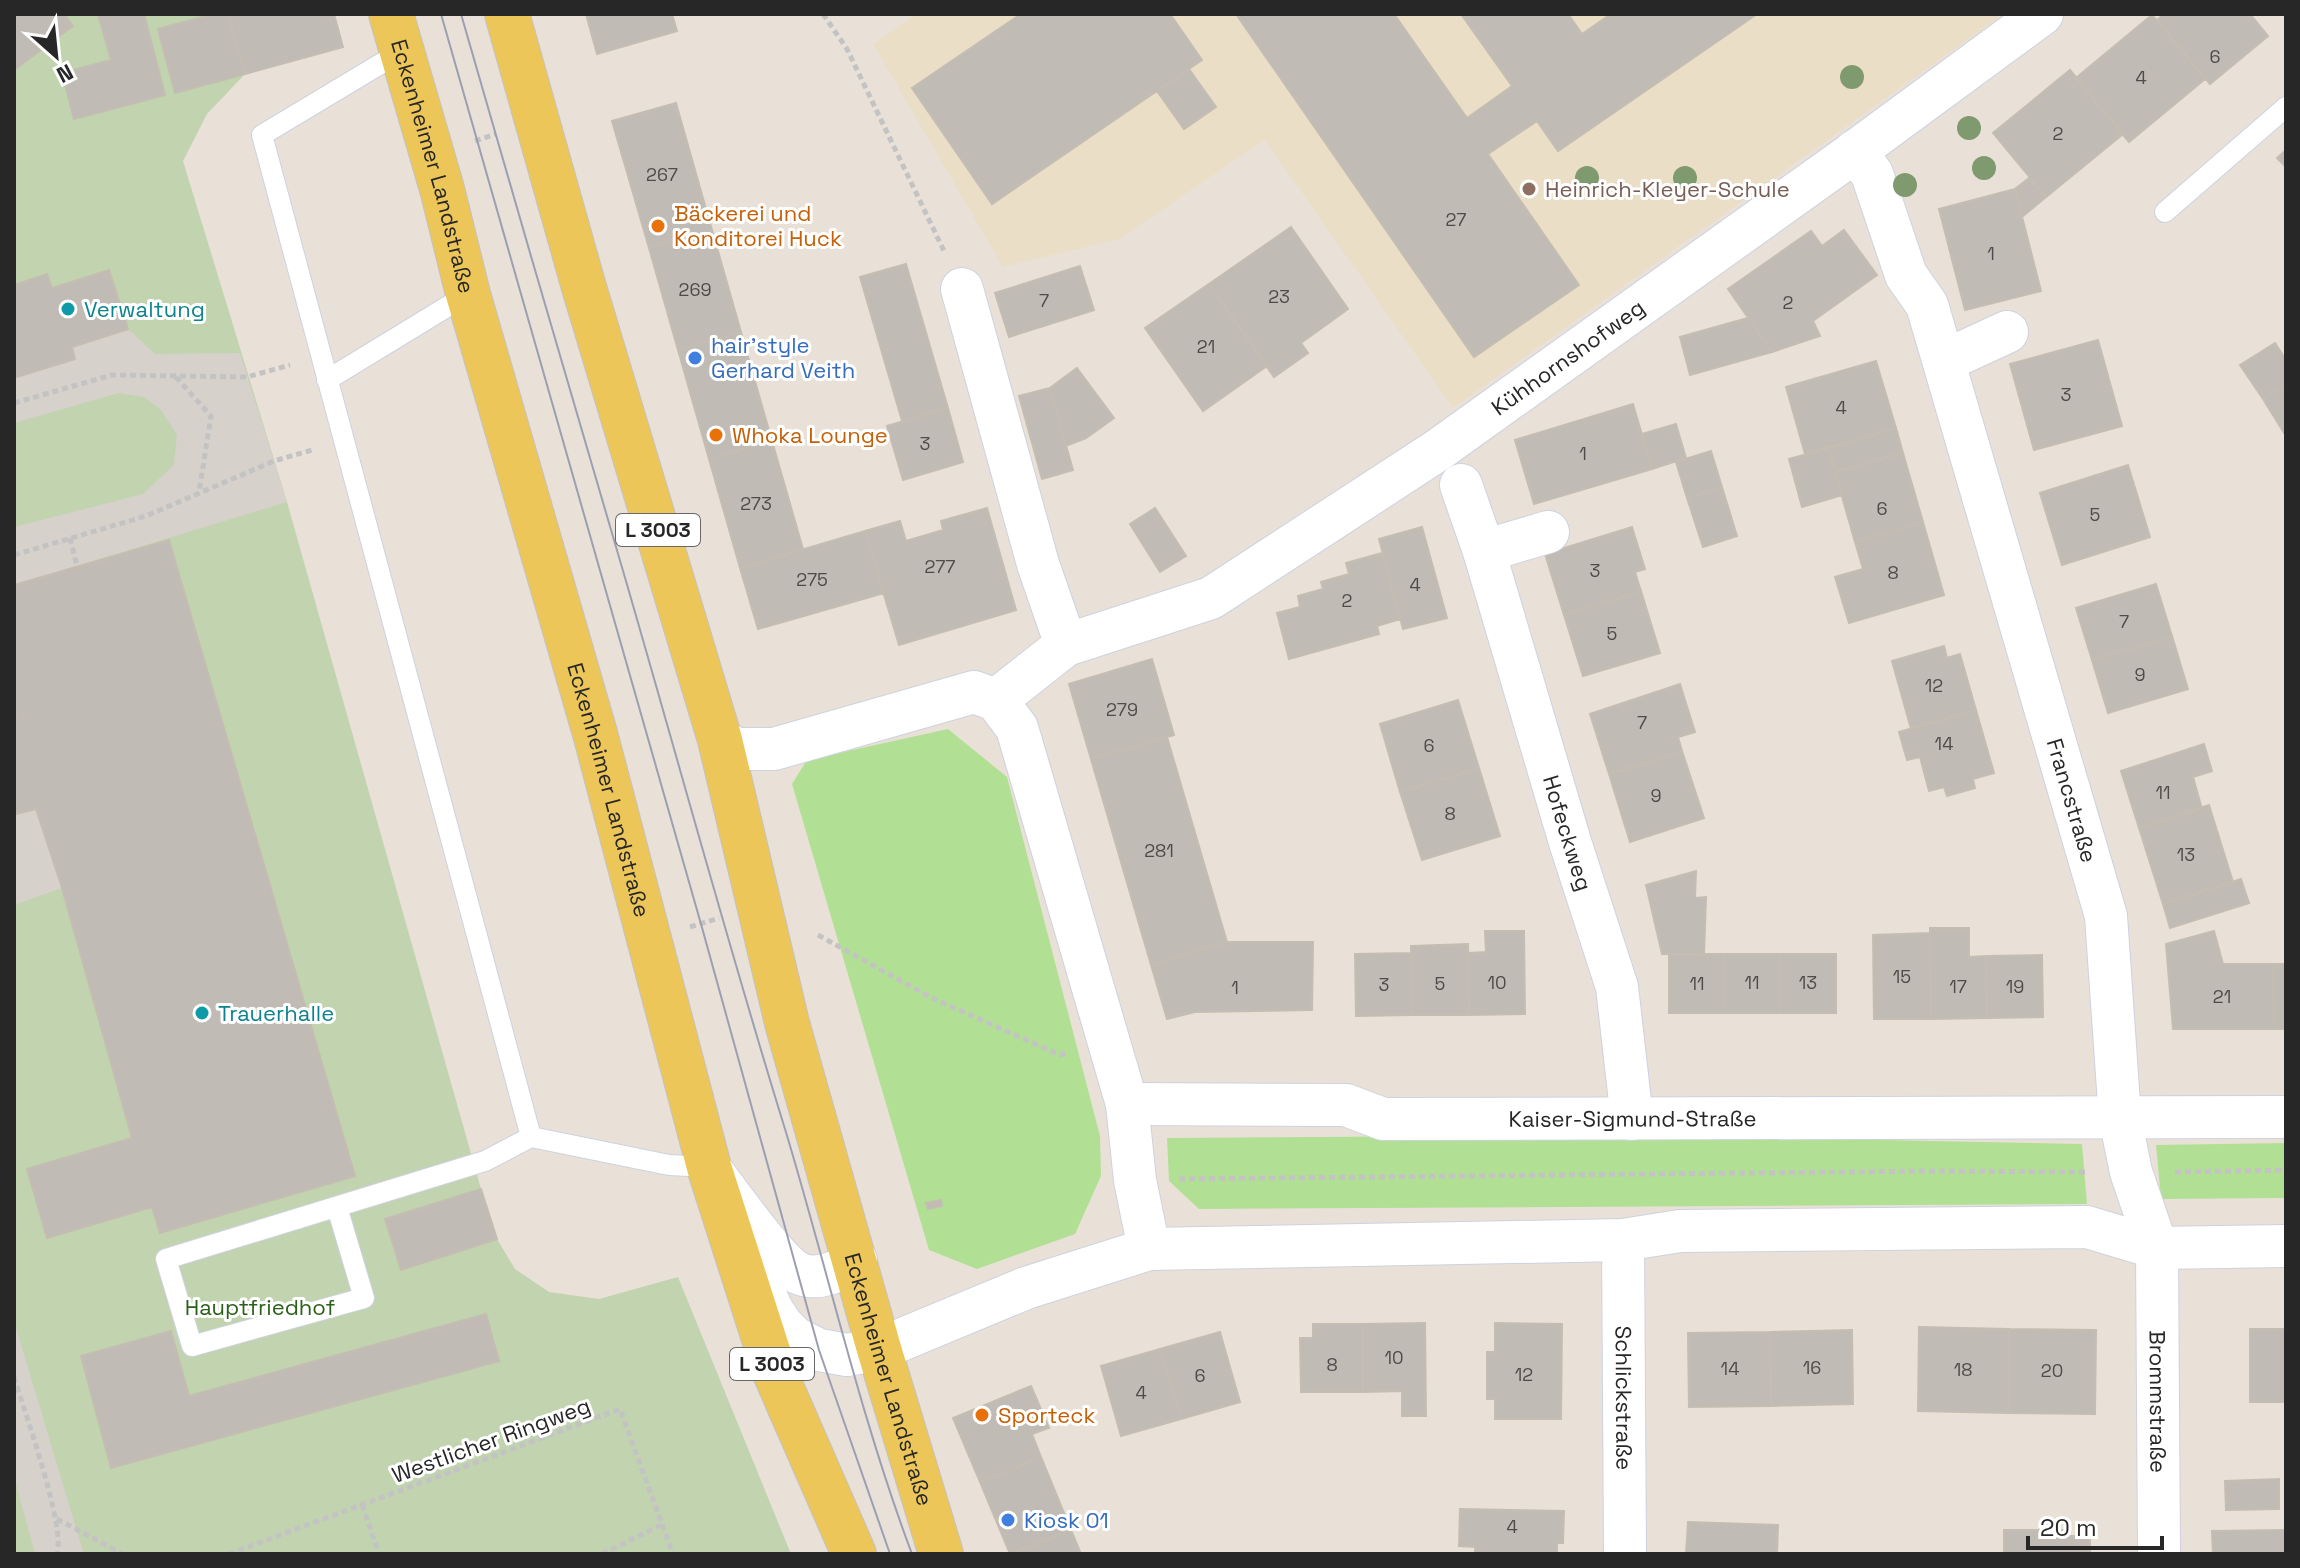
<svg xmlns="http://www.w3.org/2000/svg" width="2300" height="1568" viewBox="0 0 2300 1568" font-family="'Space Grotesk',sans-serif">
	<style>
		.education { fill: #ebdec7 }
		.green { fill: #b1e094 }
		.cemetery { fill: #c2d3af }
		.plaza { fill: #d6d1cb }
		.building { fill: #c1bbb5; stroke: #c4bdb2; stroke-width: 2 }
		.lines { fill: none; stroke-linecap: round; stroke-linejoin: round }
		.lane-casing { stroke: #cdd2e0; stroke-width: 22 }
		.street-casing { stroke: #cdd2e0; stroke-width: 44 }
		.primary-casing { stroke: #c3c3c3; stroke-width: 46 }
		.path { stroke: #c3c3c3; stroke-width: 5; stroke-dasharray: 6 4; stroke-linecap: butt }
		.lane { stroke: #fff; stroke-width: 20 }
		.street { stroke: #fff; stroke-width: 42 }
		.primary { stroke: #edc659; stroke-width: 44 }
		.tram { stroke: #9b9fb1; stroke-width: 2 }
		.tree { fill: #809a70 }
		.education-dot { fill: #8d6e63; stroke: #fff; stroke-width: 3 }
		.food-dot { fill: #e8710a; stroke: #fff; stroke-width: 3 }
		.culture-dot { fill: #0f9aa8; stroke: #fff; stroke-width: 3 }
		.shop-dot { fill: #3f7fe0; stroke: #fff; stroke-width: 3 }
		.labels { text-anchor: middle; stroke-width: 6; stroke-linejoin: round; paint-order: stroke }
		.number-label { font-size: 18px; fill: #4e4c4a }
		.shield { fill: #fff; stroke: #686868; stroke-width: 2 }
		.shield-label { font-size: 20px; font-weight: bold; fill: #272727 }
		.street-label { font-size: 22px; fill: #272727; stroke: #fff }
		.education-label { font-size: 22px; fill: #785e54; stroke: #fff; text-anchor: start }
		.food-label { font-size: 22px; fill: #c56008; stroke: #fff; text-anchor: start }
		.culture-label { font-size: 22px; fill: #0d838f; stroke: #fff; text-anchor: start }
		.shop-label { font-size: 22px; fill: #366cbe; stroke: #fff; text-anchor: start }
		.park-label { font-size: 22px; fill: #2b601a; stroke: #fff }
	</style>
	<rect width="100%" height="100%" fill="#e9e1d8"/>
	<path class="education" d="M918,14H2003L1453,408L1265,140L1119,239L1003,267L873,44Z"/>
	<path class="green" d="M948,729L1007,777L1100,1136L1101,1176L1075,1234L977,1269L929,1250L792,784L807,760Z
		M1632,1135L2082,1144L2087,1204L1199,1209L1169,1181L1167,1138Z
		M2286,1143V1198L2161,1199L2156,1145Z"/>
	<path class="cemetery" d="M14,14H334L343,47L245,74L207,114L183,161L287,502L481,1189L497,1239L515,1269L549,1292L599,1299L678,1277L791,1554H14Z"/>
	<path class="plaza" d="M128,329L155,354L240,353L287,502L14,585V527L143,494L174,465L177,435L161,410L144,397L119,393L14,423V378L75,359L72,347Z
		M14,806L17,814L36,809L62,888L14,905Z
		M14,1321L76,1528L84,1554H35L14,1476Z"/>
	<path class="building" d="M14,14H64L73,26L14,70Z
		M98,14H144L165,95L74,119L62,73L111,60Z
		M213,14H228L245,74L175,93L158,29Z
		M228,14H334L343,47L245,74Z
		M586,14H672L677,31L597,54Z
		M1021,14H1170L1202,60L992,204L912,88Z
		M1236,14H1394L1467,118L1512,86L1461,14H1568L1582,34L1611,14H1757L1558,151L1537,121L1488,154L1579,285L1474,357Z
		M2164,14H2250L2268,36L2210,84L2157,20Z
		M2152,15L2205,79L2129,142L2076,78Z
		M1189,69L1216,107L1184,129L1157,91Z
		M2070,70L2123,134L2046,197L1993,133Z
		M676,103L712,230L649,248L612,121Z
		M2286,150V167L2277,158Z
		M2029,178L2046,197L2022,217L2015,189Z
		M2015,189L2041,291L1965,310L1939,209Z
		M1291,227L1348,309L1301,343L1308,353L1274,377L1209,284Z
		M712,230L741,332L678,350L649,248Z
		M1844,230L1877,275L1813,321L1820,336L1772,352L1728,289L1811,231L1822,246Z
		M906,264L948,408L902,421L860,277Z
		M1080,266L1094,310L1009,337L995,293Z
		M109,270L128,329L72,347L75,359L14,378V285L47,274L52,288Z
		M1209,284L1267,366L1203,411L1145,328Z
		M1748,318L1772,352L1690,375L1680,337Z
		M741,332L772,441L709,459L678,350Z
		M2098,340L2122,426L2034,450L2010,364Z
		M2275,343L2286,360V384L2263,399L2240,365Z
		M1876,361L1896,428L1805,454L1786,387Z
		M1077,368L1114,418L1086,438L1066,446L1050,388Z
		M2286,384V436L2263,399Z
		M1050,388L1073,470L1042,479L1019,396Z
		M1633,404L1652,469L1534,504L1515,440Z
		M948,408L963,462L903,480L887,426Z
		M1676,424L1686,458L1652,469L1642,434Z
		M1896,428L1903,453L1835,472L1829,448Z
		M772,441L803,549L740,568L709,459Z
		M1829,448L1842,495L1802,507L1789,459Z
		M1711,451L1722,487L1687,498L1676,462Z
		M1903,453L1923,522L1855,542L1835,472Z
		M2128,465L2150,537L2062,565L2040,493Z
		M1722,487L1737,536L1703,547L1687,498Z
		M987,508L1016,610L899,645L865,531L900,521L906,541L943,530L941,521Z
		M1155,508L1186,556L1160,572L1130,524Z
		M1923,522L1944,595L1849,623L1835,577L1863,569L1855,542Z
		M1422,527L1447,618L1403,629L1379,539Z
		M1632,527L1645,569L1635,572L1641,591L1564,615L1545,554Z
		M865,531L884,593L758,629L740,568Z
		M169,540L355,1176L160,1233L152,1207L47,1238L27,1169L132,1138L62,888L36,809L16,814L14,806V721L17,720L14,709V585Z
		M1382,553L1400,619L1377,626L1379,634L1289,659L1277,613L1300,607L1298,596L1323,589L1321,582L1349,574L1346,563Z
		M2156,584L2172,636L2092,660L2076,608Z
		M1641,591L1660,653L1583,676L1564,615Z
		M2172,636L2188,689L2108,713L2092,660Z
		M1944,646L1947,658L1960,654L1976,710L1911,729L1892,661Z
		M1152,659L1174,735L1091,759L1069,684Z
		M1680,684L1695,732L1678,737L1682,751L1609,774L1590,714Z
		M1458,700L1479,768L1400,792L1380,724Z
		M1976,710L1994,773L1973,779L1975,788L1947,796L1944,787L1929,791L1920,757L1907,760L1899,732Z
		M1167,737L1227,942L1151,965L1091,759Z
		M2204,744L2212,771L2193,777L2202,809L2139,828L2121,771Z
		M1682,751L1704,818L1630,842L1609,774Z
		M1479,768L1500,836L1422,860L1400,792Z
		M2209,805L2233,882L2163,904L2139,828Z
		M1696,871L1695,898L1706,897L1704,954H1662L1646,885Z
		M2241,879L2249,903L2170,928L2163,904Z
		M1930,928H1969V957L1986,956L1987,1018L1931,1019Z
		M1485,931H1524L1525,1014L1469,1015L1468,953L1486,952Z
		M2214,931L2223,964H2273L2274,1029H2173L2166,944Z
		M1930,933L1931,1019H1874L1873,935Z
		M1227,942H1313L1312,1010L1195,1012L1167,1019L1151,965Z
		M1468,944L1469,1015H1412L1411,946Z
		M1411,953L1412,1015L1356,1016L1355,954Z
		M1669,954H1724L1725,1013H1669Z
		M1724,954H1780V1013H1725Z
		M1780,954H1836V1013H1780Z
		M2042,955L2043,1017L1987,1018L1986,956Z
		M2273,964H2286V1029H2274Z
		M481,1189L497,1239L401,1270L385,1219Z
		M941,1200L942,1206L928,1209L926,1203Z
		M486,1314L499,1361L111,1468L81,1356L171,1331L189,1396Z
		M1425,1323L1426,1416H1402V1391L1363,1392V1324Z
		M1495,1323L1562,1324L1561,1419H1495V1399H1487V1352H1495Z
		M1313,1324H1363V1392H1301L1300,1338H1313Z
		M1919,1327L2009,1329L2008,1413L1918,1411Z
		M2009,1329L2096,1330L2095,1414L2008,1413Z
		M2250,1329H2286V1402H2250Z
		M1852,1330L1853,1404L1771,1406L1770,1332Z
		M1220,1332L1240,1402L1181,1419L1160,1349Z
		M1770,1332L1771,1406L1689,1407L1688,1333Z
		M1160,1349L1181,1419L1121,1436L1101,1366Z
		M1031,1386L1049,1428L1032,1434L1041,1457L980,1482L953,1418Z
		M1041,1457L1071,1530L1010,1554L980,1482Z
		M2279,1479V1509L2226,1510L2225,1481Z
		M1460,1509L1564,1511L1563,1543H1557V1554H1475V1547L1459,1546Z
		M1688,1522L1778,1525L1777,1554H1686Z
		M1071,1530L1081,1554H1012Z
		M2004,1530H2065V1536H2090V1554H2004Z
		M2286,1530V1554H2213L2212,1531Z"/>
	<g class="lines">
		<defs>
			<path id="lane" d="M402,51L262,135L531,1137L669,1165L709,1167
				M2165,212L2286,107
				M327,380L468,294
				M337,1207L364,1298L192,1346L166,1259L485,1161L531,1137"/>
			<g id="street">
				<path id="s1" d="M1855,151L1872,174L1906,275L1927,305L2106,916L2120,1118L2131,1172L2157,1248L2159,1554"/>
				<path d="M962,289L1038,564L1066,645"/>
				<path d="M1944,361L2007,332"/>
				<path id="s2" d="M1461,485L1484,551L1570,842L1617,987L1632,1119"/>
				<path d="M1484,551L1548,532"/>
				<path id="s3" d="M996,700L1066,645L1211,598L1438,450L1849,156L2042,14"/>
				<path d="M720,740L737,749H774L974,692L996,700L1017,728L1127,1104L1135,1180L1149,1249"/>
				<path id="s4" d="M1127,1104L1346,1105L1383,1119L2286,1117"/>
				<path d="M714,1174C730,1195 778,1263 798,1273C817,1282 841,1271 856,1260"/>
				<path id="s5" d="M1623,1240L1625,1554"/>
				<path d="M757,1276L772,1310L782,1325L795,1338L819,1350L847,1355L879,1349L1026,1288L1149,1249L1623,1240L1680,1231L2087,1227L2157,1248L2286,1246"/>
			</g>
			<g id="primary">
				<path id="s6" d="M391,14L442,189L468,294L596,737L709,1167L775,1373L854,1554"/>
				<path id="s7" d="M507,14L583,284L720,740L787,1023L879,1349L941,1554"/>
			</g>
		</defs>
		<use href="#lane" class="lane-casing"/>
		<use href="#street" class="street-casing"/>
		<use href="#primary" class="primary-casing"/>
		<path class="path" d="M823,14L847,49L944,251
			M475,141L496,134
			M176,377L211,416L199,492
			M14,403L112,375L247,377L290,365
			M70,538L77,566
			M14,555L146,516L274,461L312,450
			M690,927L719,918
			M818,935L932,998L1060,1055L1067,1053
			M2175,1172L2286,1170
			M1179,1179L1932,1171L2089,1172
			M14,1377C24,1410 66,1527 57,1554
			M362,1505L379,1554
			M57,1519L123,1554
			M229,1554L620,1409L673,1554
			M602,1554L663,1524"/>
		<use href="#lane" class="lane"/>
		<use href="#street" class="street"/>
		<use href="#primary" class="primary"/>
		<path class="tram" d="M441,14L701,924L819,1350L890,1554
			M461,14C513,198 568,380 621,564C676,752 727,942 785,1129C828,1271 860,1416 912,1554"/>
	</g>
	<g class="tree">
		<circle cx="1852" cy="77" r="12"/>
		<circle cx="1969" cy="128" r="12"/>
		<circle cx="1984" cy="168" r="12"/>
		<circle cx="1587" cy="178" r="12"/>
		<circle cx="1685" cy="178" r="12"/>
		<circle cx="1905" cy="185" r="12"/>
	</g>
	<circle class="education-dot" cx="1529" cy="189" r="8"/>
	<g class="food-dot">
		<circle cx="658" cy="226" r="8"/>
		<circle cx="716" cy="435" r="8"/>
		<circle cx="982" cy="1415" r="8"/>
	</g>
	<g class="culture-dot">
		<circle cx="68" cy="309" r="8"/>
		<circle cx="202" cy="1013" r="8"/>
	</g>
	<g class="shop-dot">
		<circle cx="695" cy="358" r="8"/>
		<circle cx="1008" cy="1520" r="8"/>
	</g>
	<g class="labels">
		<g class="number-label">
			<text x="2215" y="63">6</text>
			<text x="2141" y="84">4</text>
			<text x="2058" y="140">2</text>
			<text x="662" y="181">267</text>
			<text x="1456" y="226">27</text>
			<text x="1991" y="260">1</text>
			<text x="695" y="296">269</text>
			<text x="1279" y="303">23</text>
			<text x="1044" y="307">7</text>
			<text x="1788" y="309">2</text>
			<text x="1206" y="353">21</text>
			<text x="2066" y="401">3</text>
			<text x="1841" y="414">4</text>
			<text x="925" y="450">3</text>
			<text x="1583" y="460">1</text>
			<text x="756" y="510">273</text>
			<text x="1882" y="515">6</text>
			<text x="2095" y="521">5</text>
			<text x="940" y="573">277</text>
			<text x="1595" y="577">3</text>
			<text x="1893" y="579">8</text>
			<text x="812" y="586">275</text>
			<text x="1415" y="591">4</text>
			<text x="1347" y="607">2</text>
			<text x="2124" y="628">7</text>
			<text x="1612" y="640">5</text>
			<text x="2140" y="681">9</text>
			<text x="1934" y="692">12</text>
			<text x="1122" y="716">279</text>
			<text x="1642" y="729">7</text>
			<text x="1944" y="750">14</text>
			<text x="1429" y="752">6</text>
			<text x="2163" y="799">11</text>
			<text x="1656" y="802">9</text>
			<text x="1450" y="820">8</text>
			<text x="1159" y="857">281</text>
			<text x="2186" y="861">13</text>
			<text x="1902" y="983">15</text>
			<text x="1497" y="989">10</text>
			<text x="1752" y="989">11</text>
			<text x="1808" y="989">13</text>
			<text x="1440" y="990">5</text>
			<text x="1697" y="990">11</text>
			<text x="1384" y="991">3</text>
			<text x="1958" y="993">17</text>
			<text x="2015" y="993">19</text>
			<text x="1235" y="994">1</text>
			<text x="2222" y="1003">21</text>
			<text x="1394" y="1364">10</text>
			<text x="1332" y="1371">8</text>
			<text x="1812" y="1374">16</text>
			<text x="1730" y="1375">14</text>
			<text x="1963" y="1376">18</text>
			<text x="2052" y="1377">20</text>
			<text x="1524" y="1381">12</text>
			<text x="1200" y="1382">6</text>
			<text x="1141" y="1399">4</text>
			<text x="1512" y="1533">4</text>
		</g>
		<g class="shield">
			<rect x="616" y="514" width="84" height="32" rx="6"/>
			<rect x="730" y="1348" width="84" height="32" rx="6"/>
		</g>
		<g class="shield-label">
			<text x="658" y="537">L 3003</text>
			<text x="772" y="1371">L 3003</text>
		</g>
		<g class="street-label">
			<text dy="8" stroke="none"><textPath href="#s6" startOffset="158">Eckenheimer Landstraße</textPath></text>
			<text dy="8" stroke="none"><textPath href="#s3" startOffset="672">Kühhornshofweg</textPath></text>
			<text dy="8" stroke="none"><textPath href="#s6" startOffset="806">Eckenheimer Landstraße</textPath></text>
			<text dy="8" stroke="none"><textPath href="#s1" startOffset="688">Francstraße</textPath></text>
			<text dy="8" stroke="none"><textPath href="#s2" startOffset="364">Hofeckweg</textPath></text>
			<text dy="8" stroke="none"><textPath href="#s4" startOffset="508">Kaiser-Sigmund-Straße</textPath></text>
			<text dy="8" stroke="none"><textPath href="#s7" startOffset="1418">Eckenheimer Landstraße</textPath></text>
			<text dy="8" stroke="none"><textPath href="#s5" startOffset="158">Schlickstraße</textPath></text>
			<text dy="8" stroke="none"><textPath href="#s1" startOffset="1300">Brommstraße</textPath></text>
			<text transform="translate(491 1440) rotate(-20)" y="8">Westlicher Ringweg</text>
		</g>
		<g class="education-label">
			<text x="1545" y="197">Heinrich-Kleyer-Schule</text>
		</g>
		<g class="food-label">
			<text x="674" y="221">Bäckerei und<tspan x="674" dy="25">Konditorei Huck</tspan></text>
			<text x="732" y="443">Whoka Lounge</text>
			<text x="998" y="1423">Sporteck</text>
		</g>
		<g class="culture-label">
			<text x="84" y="317">Verwaltung</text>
			<text x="218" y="1021">Trauerhalle</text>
		</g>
		<g class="shop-label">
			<text x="711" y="353">hair'style<tspan x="711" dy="25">Gerhard Veith</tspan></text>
			<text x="1024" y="1528">Kiosk 01</text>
		</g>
		<g class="park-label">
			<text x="260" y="1315">Hauptfriedhof</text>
		</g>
	</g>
	<rect width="2300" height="1568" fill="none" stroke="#272727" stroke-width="32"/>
	<g transform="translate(56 56) rotate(153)" stroke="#ffffff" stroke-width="6" paint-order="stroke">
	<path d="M0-6L14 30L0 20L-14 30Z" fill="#272727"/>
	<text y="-12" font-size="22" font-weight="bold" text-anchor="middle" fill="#272727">N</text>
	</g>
	<path d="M2028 1536v12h134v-12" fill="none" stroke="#272727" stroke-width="4"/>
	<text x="2040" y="1536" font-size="24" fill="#272727" stroke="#ffffff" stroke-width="6" paint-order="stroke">20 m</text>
</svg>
